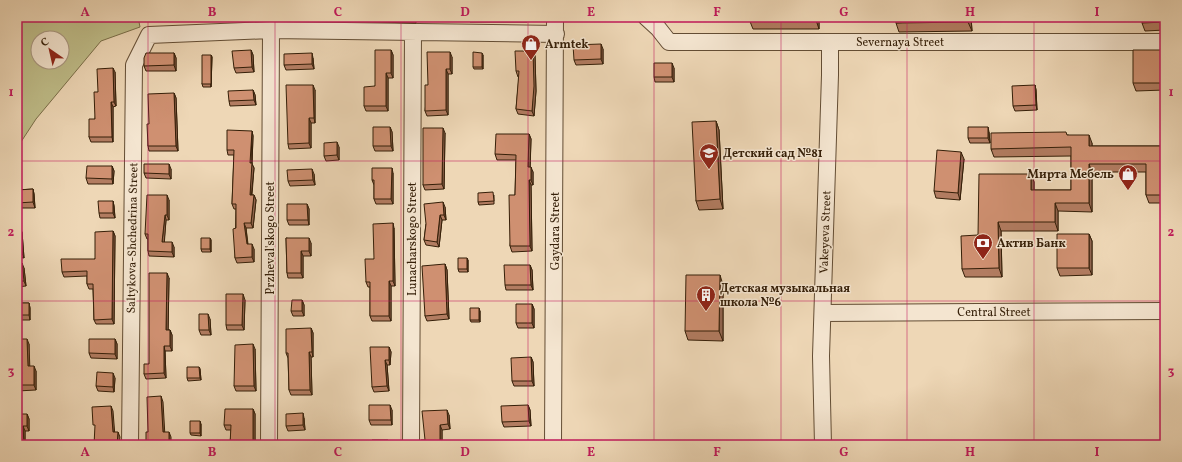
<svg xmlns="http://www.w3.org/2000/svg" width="1182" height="462" viewBox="0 0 1182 462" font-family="Vollkorn,serif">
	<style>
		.garden { fill: #bfbd89; stroke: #7a6e48; fill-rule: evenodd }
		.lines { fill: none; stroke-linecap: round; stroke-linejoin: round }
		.minor-casing { stroke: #634d34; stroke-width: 18 }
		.minor { stroke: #f4e5d0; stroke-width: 16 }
		.wall { fill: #b27c61; stroke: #351f08 }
		.shaded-wall { fill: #91654f; stroke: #351f08 }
		.building { fill: #cf9071; stroke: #351f08 }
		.grid { fill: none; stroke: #c2185b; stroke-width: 1; stroke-opacity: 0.55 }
		.labels { text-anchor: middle; stroke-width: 3; stroke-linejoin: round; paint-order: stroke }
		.street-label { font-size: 12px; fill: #351f08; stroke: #f4e5d0 }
		.poi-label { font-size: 12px; font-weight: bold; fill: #351f08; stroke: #f4e5d0; text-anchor: start }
		.neatline { fill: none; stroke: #c2185b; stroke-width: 1.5 }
		.grid-label { font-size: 13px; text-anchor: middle; font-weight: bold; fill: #c2185b }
	</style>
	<rect width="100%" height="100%" fill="#eed7b6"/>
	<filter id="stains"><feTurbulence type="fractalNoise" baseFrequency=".005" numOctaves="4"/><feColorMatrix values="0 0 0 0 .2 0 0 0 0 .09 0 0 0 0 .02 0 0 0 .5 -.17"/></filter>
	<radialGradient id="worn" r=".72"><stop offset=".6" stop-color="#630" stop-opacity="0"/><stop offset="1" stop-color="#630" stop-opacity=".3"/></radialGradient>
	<path class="garden" d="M17,17H138L140,27L101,41L36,119L17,148ZM38,38H62V62H38Z"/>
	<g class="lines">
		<defs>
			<path id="minor" d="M646,17L658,28L669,42H1165
				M823,313L1165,311
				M130,445L134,65L149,35L271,30L556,34
				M269,445L271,30
				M411,445L413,32
				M553,445L555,17
				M823,445L821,356L830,75V42"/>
		</defs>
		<use href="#minor" class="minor-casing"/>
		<use href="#minor" class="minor"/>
	</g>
	<path class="wall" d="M149,17H171V18L150,19Z
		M200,17H242V21H202Z
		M250,17H275V19Z
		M292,17H314L315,21H293Z
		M331,17H416V23L333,21Z
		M438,17H527V22H470L468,18L439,21Z
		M749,17H819V29H753L749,19Z
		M971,17L972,31L899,32L896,23Z
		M1165,17V30L1145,31L1142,23Z
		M603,49V64L576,65L574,60Z
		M251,50L253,55L254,72L236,73L234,68Z
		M391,50L393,55V78H388V111H366L364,106L375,86Z
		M1165,50V90L1136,91L1133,83Z
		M533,51L535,56L536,91L534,116L518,114L516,109L519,77H518L516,71Z
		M174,53L176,58V71H146L144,66Z
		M211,55L212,57L211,87H203L202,84Z
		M483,55V69H474L473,67Z
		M452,57V74H448V115L427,116L425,111L428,85Z
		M313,58L314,69L286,70L284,65Z
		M674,68V82H655L654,77Z
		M115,72L116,106L113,107V142H91L89,137L95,119L98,92Z
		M1035,85L1036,90L1037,110L1015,111L1013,106Z
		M253,90L255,95L256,105L230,106L229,101Z
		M315,90V123H311V148L289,149L288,144Z
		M174,93L176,98L178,151H149L148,146L149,124Z
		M716,121L719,130L723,209L699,210L696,201Z
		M390,127L392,132L393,151H375L373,146Z
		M252,131L253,136L252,164L254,168L252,195H254L256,200L253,228H246L248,244L254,249V262L237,263L235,258L236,209H234L232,204L234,155H228L227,150Z
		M989,132L990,143H970L968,138Z
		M445,133L444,189L425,190L423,185Z
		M529,134L531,139L530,167L533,172V185H531L532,251L512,252L510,246L515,195L516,160H497L495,154Z
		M1068,135L1092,143V146H1165V203H1149L1146,195V172H1092V212L1058,211V231H1001L1002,277H965L962,269L978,235L1031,174L1034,182V190H1071V156L994,157L991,149Z
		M339,147V160L326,161L324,156Z
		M964,159L960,200L936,198L934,191Z
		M112,166L114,171L113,184H88L86,178Z
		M171,169V179L146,178L144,173Z
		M393,173V204H376L374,199V185L372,180Z
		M314,174L315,185L290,186L288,181Z
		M33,189L34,194L35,208H17V190Z
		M494,195V204L479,205L478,202Z
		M169,200V220H166L164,242L174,247V257L149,256L148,251V239H147L145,234Z
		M113,201L114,206L115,218H100L99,213Z
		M307,204L309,209V225H289L287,220Z
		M445,207L446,220H442L439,247L426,245L424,240L426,224Z
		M17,227L22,232L24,258L17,257Z
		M394,228L395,286H391V321H372L370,316V287H368L366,282L374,259Z
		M113,231L115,236L114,324H96L94,320L93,289H89L87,284V276L64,277L62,272L95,259Z
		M1089,234L1092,241V275L1060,276L1057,268Z
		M210,238L211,240V252H202L201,249Z
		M286,238L311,243V256H303V278H288L287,273Z
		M468,260V272H459L458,269Z
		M17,263L24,268L26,286L17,287Z
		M445,264L447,270L449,319L427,321L425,316Z
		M530,265L532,270L533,290H506L505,285Z
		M169,278L168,330H170L172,335V351H165L166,378L146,379L144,374L149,364Z
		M723,285V341L688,340L685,331Z
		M245,300L244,330H227L226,325Z
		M302,300L304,305V316H293L291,311Z
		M17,303H29L30,308V320H17Z
		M532,304L534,309V328H518L516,323Z
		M480,311V322H471L470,320Z
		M210,319L211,335H201L199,330Z
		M311,328L313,333V357H311L312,395H291L289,390L288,358L286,353Z
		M17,339L29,344V366L36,371V390L17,391Z
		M115,339L117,344V359L91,358L89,353Z
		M389,347L391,352L390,365H387L389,391L374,392L372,387Z
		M255,349L256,391H236L234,386Z
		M531,357L533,362L534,386H514L512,381Z
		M199,367L200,369L201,380L188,381L187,378Z
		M115,378L114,392L98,391L96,386Z
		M528,405L530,410L531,426L504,427L502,422Z
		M253,409L255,414V440H256L258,445H230L231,430H226L224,425Z
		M392,410V425H371L369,420Z
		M27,414L29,419V431H25V445H17Z
		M449,415L450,429L442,430V445H421L425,440Z
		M304,418L305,430L288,431L286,426Z
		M201,424V436L191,435L190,433Z"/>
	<path class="shaded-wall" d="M816,17H819V29L816,20Z
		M968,17H971L972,31L968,22Z
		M601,44L603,49V64L601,59Z
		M251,50L253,55L254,72L252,67Z
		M391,50L393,55V78L391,73Z
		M533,51L535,56L536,91L534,116L532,111Z
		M450,52L452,57V74L450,69Z
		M174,53L176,58V71L174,65Z
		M312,53L313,58L314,69L312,64Z
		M482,53L483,55V69L482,67Z
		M211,55L212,57L211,87Z
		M672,63L674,68V82L672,77Z
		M113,68L115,72L116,106L114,102Z
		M446,69L448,74V115L446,110Z
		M386,73L388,78V111L386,106Z
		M313,85L315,90V123L314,118Z
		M1035,85L1036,90L1037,110L1036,105Z
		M253,90L255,95L256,105L254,100Z
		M174,93L176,98L178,151L176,146Z
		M111,102L113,107V142L112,137Z
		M309,118L311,123V148L309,143Z
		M716,121L719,130L723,209L720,199Z
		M390,127L392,132L393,151L391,146Z
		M988,127L989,132L990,143L988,138Z
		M443,128L445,133L444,189L442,184Z
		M252,131L253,136L252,164L254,168L251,199L250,195Z
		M529,134L531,139L530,172L528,167Z
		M1089,135L1092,143V154L1089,146Z
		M337,142L339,147V160L337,155Z
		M961,152L964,159L960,200L958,193Z
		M169,164L171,169V179L169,174Z
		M1089,164L1092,172V212L1089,203Z
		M112,166L114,171L113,184L112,179Z
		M531,167L533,172V185L531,180Z
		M392,168L393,173V204L391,199Z
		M312,169L314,174L315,185L313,180Z
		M1031,174L1034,182V198L1031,190Z
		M529,180L531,185L532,251L530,246Z
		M33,189L34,194L35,208L33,202Z
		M167,195L169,200V220L167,215Z
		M254,195L256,200L253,228L251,223Z
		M113,201L114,206L115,218L113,213Z
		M443,202L445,207L446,220L444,215Z
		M1055,203L1058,211V231L1055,222Z
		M307,204L309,209V225L308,220Z
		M165,215L166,220L164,247L162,242Z
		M440,215L442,220L439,247L437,242Z
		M998,222L1001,231L1002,277L999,268Z
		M244,223L246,228L248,249L247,244Z
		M393,223L394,228L395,286L393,281Z
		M20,227L22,232L24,258L22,253Z
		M113,231L115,236L114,324L112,319Z
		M1089,234L1092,241V275L1089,268Z
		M210,238L211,240V252L210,249Z
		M309,238L311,243V256L309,251Z
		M172,242L174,247V257L172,252Z
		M252,244L254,249V262L252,257Z
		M301,251L303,256V278L301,273Z
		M467,258L468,260V272L467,269Z
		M22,263L24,268L26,286L24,281Z
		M445,264L447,270L449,319L447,314Z
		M530,265L532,270L533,290L531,285Z
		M167,273L169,278L168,335L166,330Z
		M720,275L723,285V341L719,331Z
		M389,281L391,286V321L389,316Z
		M243,294L245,300L244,330L242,325Z
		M302,300L304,305V316L302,311Z
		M29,303L30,308V320L29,315Z
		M532,304L534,309V328L532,323Z
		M479,308L480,311V322L479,320Z
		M208,314L210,319L211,335L209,330Z
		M311,328L313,333V357L312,352Z
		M170,330L172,335V351L170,346Z
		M27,339L29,344L30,372L28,366Z
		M115,339L117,344V359L115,354Z
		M253,344L255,349L256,391L254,386Z
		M164,346L165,351L166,378L164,373Z
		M389,347L391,352L390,365L389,360Z
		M309,352L311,357L312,395L310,390Z
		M531,357L533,362L534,386L532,381Z
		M385,360L387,365L389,391L387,386Z
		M34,366L36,371V390L34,385Z
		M199,367L200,369L201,380L200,378Z
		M113,373L115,378L114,392L113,387Z
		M161,396L163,402L165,437L163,432Z
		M390,405L392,410V425L391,420Z
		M528,405L530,410L531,426L529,421Z
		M111,406L113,411L115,437L113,432Z
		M253,409L255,414V445L253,440Z
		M447,410L449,415L450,429L448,424Z
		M303,413L304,418L305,430L303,425Z
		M27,414L29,419V431L27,426Z
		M200,421L201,424V436L200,433Z
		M440,425L442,430V445H440Z
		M23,426L25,431V445H24Z
		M118,432L120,437L119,445H117Z
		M169,432L171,437V445H169Z"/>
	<path class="building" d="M749,17H816V20L749,19Z
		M895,17H968V22L896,23Z
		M1142,17H1165V22L1142,23Z
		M601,44V59L574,60L573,45Z
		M251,50L252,67L234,68L232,51Z
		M375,50H391V73H386V106H364V87L375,86Z
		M1133,50H1165V83H1133Z
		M515,51H533L534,86L532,111L516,109L519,71H516Z
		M427,52H450V69H446V110L425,111V85H428Z
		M473,52L482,53V67H473Z
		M146,53H174V65L144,66V58Z
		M312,53V64L284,65V54Z
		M202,55H211V84H202Z
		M654,63H672V77H654Z
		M113,68L114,102H111L112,137H89V119H95L94,92H98L97,69Z
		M286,85H313L314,118H309V143L288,144Z
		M1035,85L1036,105L1013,106L1012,86Z
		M253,90L254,100L229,101L228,91Z
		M174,93L176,146H148L147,124H149L148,94Z
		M716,121L720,199L696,201L692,122Z
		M373,127H390L391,146H373Z
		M968,127H988V138H968Z
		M423,128H443L442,184L423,185Z
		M227,130L252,131L250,163H252L250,195H254L251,223H244L247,244H252V257L235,258L233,229L236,228V204H232L234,150H227Z
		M1066,132L1067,135H1089V146H1165V195H1146V164H1089V203H1055V222H998L999,268L962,269L961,236L978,235L979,174H1031V190H1071V147L991,149V133Z
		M496,134H529L528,167H531V180H529L530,246H510L509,195H515L516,155L495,154Z
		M337,142V155L324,156V143Z
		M937,150L961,152L958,193L934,191Z
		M144,164H169V174L144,173Z
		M87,166H112V179L86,178Z
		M372,168H392L391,199H374V180H372Z
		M312,169L313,180L288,181L287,170Z
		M33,189V202L17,203V190Z
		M493,192L494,201L478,202V193Z
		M147,195H167V215H165L162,242H172V252L148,251V234H145Z
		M98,201H113V213H99Z
		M443,202L444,215H440L437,242L424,240L426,224L424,204Z
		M287,204H307L308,220H287Z
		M393,223V281H389V316H370V282H366L365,259H374L373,224Z
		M17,227H20L22,253L17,252Z
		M113,231L112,319L94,320L93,284H87V271L62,272L61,259H95V232Z
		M1057,234H1089V268H1057Z
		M201,238H210V249H201Z
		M286,238H309V251H301V273H287Z
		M458,258H467V269H458Z
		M17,263H22L24,281H17Z
		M445,264L447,314L425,316L422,266Z
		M504,265H530L531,285H505Z
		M149,273H167L166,330H170V346H164V373L144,374V364H149Z
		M686,275H720L719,331H685Z
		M226,294H243L242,325H226Z
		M292,300H302V311H291Z
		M17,303H29V315H17Z
		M516,304H532V323H516Z
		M470,308H479V320H470Z
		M199,314H208L209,330H199Z
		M311,328L312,352H309L310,390H289L288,353H286V329Z
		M17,339H27L28,366H34V385H17Z
		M89,339H115V354L89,353Z
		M253,344L254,386H234L235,345Z
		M370,347H389V360H385L387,386L372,387Z
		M531,357L532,381H512L511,358Z
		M187,367H199L200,378H187Z
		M97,372L113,373V387L96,386Z
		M161,396L163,432H169V445H146V432H148L147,397Z
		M369,405H390L391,420H369Z
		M528,405L529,421L502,422L501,406Z
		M111,406L113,432H118L117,445H94L95,425H93L92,407Z
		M225,409H253V440H256V445H230L231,425H224Z
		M447,410L448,424L440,425V445H421V440H425L422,411Z
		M303,413V425L286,426V414Z
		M17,414H27V426H23L24,445H17Z
		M190,421H200V433H190Z
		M372,440H388V445H372Z"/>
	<path class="grid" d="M148,17V445M275,17V445M401,17V445M528,17V445M654,17V445M781,17V445M907,17V445M1034,17V445M17,161H1165M17,301H1165"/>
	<defs>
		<symbol id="shop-pin" viewBox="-11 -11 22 30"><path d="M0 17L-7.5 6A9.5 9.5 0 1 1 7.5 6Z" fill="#8f2418" stroke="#f4e5d0"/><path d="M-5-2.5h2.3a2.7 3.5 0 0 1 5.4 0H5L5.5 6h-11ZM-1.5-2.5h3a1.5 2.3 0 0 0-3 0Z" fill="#fff"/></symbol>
		<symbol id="school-pin" viewBox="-11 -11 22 30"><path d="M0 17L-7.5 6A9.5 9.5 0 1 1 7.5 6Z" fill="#8f2418" stroke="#f4e5d0"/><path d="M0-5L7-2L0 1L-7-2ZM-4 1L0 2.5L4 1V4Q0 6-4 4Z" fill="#fff"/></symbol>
		<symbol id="bank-pin" viewBox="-11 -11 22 30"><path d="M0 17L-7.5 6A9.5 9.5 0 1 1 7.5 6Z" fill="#8f2418" stroke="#f4e5d0"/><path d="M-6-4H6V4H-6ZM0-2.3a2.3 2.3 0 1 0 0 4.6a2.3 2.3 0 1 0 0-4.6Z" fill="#fff"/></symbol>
		<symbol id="building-pin" viewBox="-11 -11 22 30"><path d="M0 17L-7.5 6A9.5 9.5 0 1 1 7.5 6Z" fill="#8f2418" stroke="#f4e5d0"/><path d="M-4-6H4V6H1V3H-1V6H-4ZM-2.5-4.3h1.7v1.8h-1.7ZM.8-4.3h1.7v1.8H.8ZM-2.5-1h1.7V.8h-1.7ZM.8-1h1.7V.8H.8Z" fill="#fff"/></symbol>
	</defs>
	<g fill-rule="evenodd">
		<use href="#shop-pin" x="520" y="33" width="22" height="30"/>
		<use href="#school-pin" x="698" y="142" width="22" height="30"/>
		<use href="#shop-pin" x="1117" y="163" width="22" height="30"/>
		<use href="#bank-pin" x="972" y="232" width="22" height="30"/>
		<use href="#building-pin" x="695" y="284" width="22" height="30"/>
	</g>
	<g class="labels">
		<g class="street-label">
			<text x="900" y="46">Severnaya Street</text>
			<text transform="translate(555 231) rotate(-90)" y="4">Gaydara Street</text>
			<text transform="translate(825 232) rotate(-88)" y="4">Vakeyeva Street</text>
			<text transform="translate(132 238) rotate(-89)" y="4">Saltykova-Shchedrina Street</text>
			<text transform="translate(270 238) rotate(-90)" y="4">Przheval'skogo Street</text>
			<text transform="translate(412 239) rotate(-90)" y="4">Lunacharskogo Street</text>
			<text x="994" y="316">Central Street</text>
		</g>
		<g class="poi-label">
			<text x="545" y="48">Armtek</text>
			<text x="723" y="157">Детский сад №81</text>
			<text x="1114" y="178" text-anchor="end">Мирта Мебель</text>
			<text x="997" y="247">Актив Банк</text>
			<text x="720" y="292">Детская музыкальная<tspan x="720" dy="14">школа №6</tspan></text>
		</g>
	</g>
	<rect width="1182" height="462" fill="none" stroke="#eed7b6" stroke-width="44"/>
	<g transform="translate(50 50) rotate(326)"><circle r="19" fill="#f4e5d0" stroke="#a89680"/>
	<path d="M0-3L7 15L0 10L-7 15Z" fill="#8f2418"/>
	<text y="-6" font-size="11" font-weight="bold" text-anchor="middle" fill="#351f08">С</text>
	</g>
	<rect x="22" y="22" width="1138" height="418" class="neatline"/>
	<g class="grid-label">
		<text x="85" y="16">A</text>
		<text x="212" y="16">B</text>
		<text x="338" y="16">C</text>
		<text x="465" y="16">D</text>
		<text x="591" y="16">E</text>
		<text x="717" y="16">F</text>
		<text x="844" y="16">G</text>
		<text x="970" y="16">H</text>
		<text x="1097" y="16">I</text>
		<text x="11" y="96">1</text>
		<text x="1171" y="96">1</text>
		<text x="11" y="236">2</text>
		<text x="1171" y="236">2</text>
		<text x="11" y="375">3</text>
		<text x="1171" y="375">3</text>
		<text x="85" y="456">A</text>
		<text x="212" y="456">B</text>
		<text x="338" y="456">C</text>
		<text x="465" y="456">D</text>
		<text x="591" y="456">E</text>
		<text x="717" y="456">F</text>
		<text x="844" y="456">G</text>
		<text x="970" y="456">H</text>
		<text x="1097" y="456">I</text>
	</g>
	<rect width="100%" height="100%" filter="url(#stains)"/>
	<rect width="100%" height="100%" fill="url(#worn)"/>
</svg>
